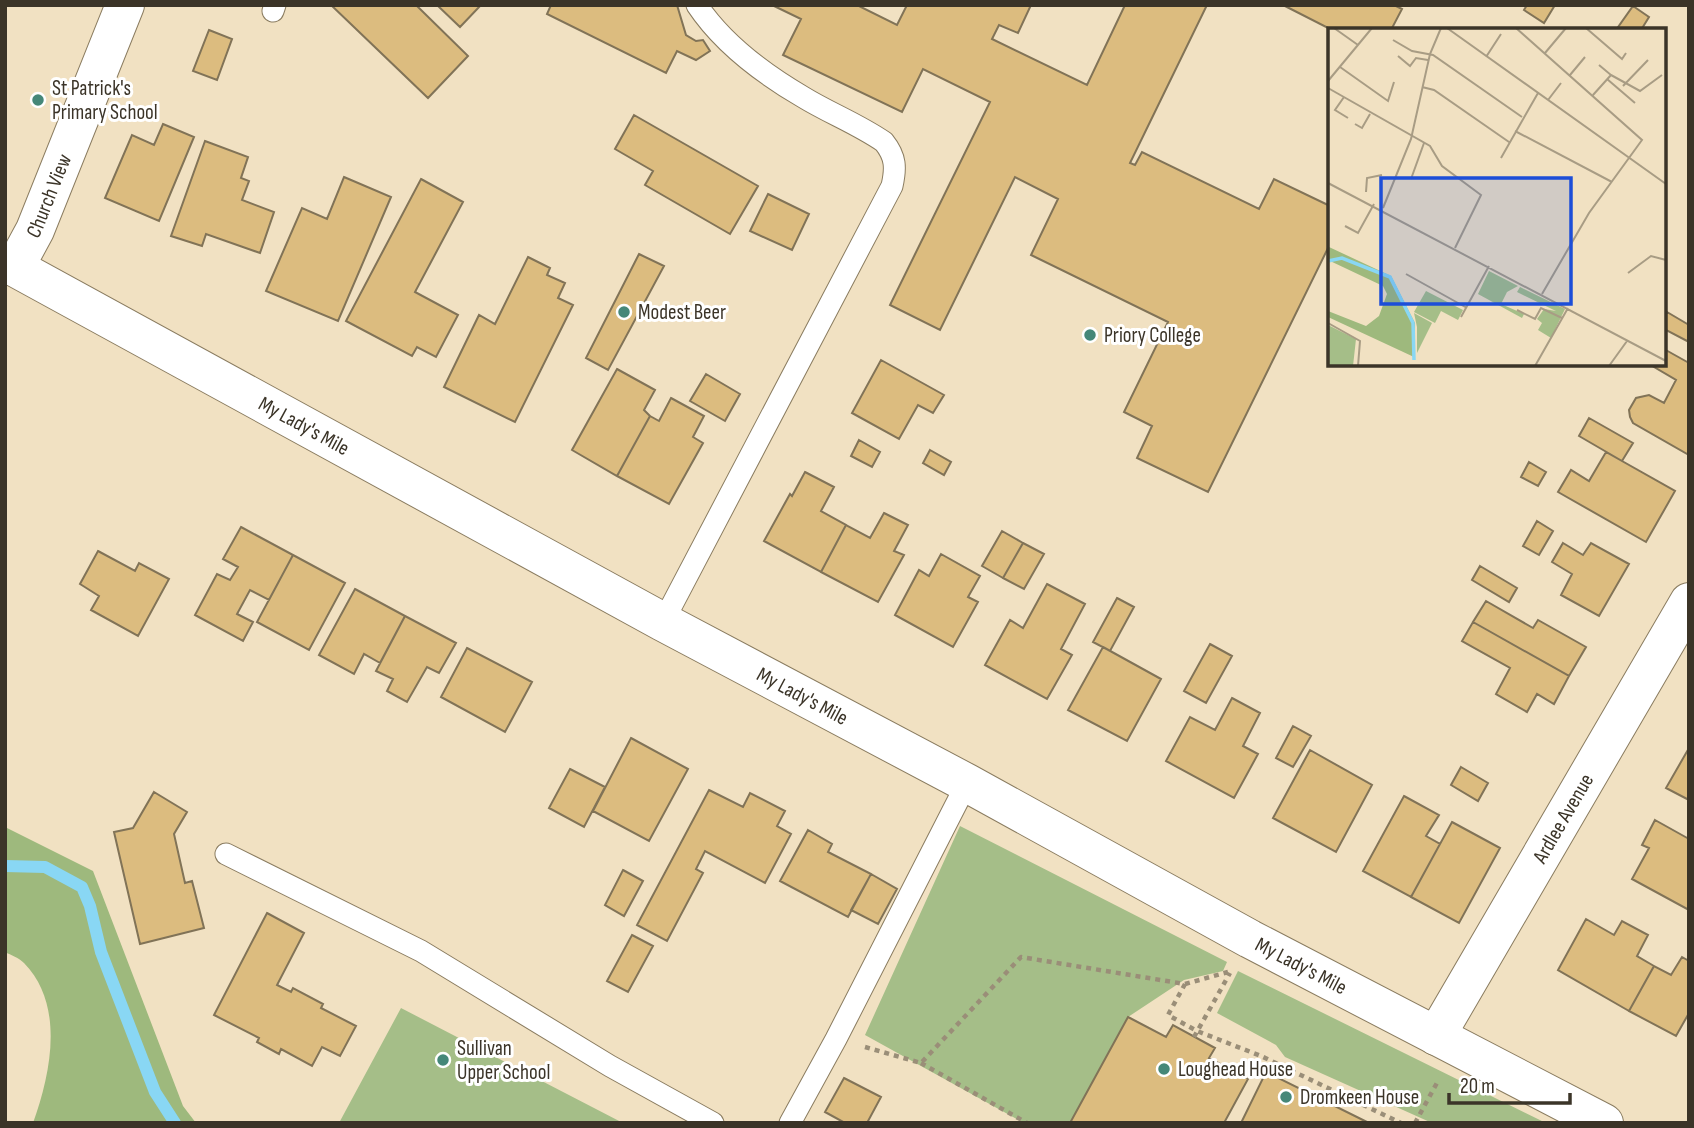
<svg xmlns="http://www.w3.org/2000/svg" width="1694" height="1128" viewBox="0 0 1694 1128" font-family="'Sofia Sans Condensed',sans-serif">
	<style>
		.green { fill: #a5be88 }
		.forest { fill: #9eb97d }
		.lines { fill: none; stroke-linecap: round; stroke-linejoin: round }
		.stream { stroke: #89d7f4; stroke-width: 12 }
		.building { fill: #dcbc7f; stroke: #817357; stroke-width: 2 }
		.lane-casing { stroke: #8a7c60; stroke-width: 23 }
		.street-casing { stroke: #8a7c60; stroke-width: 40 }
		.path { stroke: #9a8e78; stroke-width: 4.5; stroke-dasharray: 5 5; stroke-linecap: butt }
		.lane { stroke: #fff; stroke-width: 21 }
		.street { stroke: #fff; stroke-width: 38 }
		.poi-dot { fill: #458778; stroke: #fff; stroke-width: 2.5 }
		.labels { text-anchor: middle; stroke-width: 6; stroke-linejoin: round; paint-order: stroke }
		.poi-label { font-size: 21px; fill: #3b3428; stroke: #fff; text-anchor: start }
		.street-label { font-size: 21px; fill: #3b3428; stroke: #fff }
		.inset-river { fill: none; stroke: #89d7f4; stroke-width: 3.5 }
		.inset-road { fill: none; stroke: #a89c84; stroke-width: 2 }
		.view { fill: #1d4ed8; fill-opacity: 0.15; stroke: #1d4ed8; stroke-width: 3.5 }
		.inset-edge { fill: none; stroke: #3b3428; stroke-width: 3.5 }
	</style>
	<rect width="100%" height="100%" fill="#f1e1c2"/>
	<path class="green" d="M960,826L1227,962L1223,971L1184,980L1128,1017L1070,1123H1024L865,1035Z
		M1238,971L1546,1123H1432L1285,1057L1276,1045L1217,1013Z
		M401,1008L623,1123H339Z"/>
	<path class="forest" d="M5,827L93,871L183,1106L196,1123H33C51,1073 65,1005 24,963C19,958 11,955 5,952Z"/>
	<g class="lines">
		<path class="stream" d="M5,866L45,867L82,887L90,906L101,952L155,1092L175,1123"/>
	</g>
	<path class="building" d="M331,5H416L468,56L428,98Z
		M437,5H481L460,27Z
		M551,5H677L686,35L696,41L703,40L710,51L696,60L677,51L666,73L547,14Z
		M772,5H857L897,25L907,5H1031L1018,33L999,25L992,39L1087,85L1125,5H1207L1130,163L1135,165L1142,152L1259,209L1274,179L1330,206V244L1208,492L1137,458L1152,426L1124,412L1168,322L1031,255L1058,199L1015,177L940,330L890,305L990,102L923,69L902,112L783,55L801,19Z
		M1283,5H1394L1402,9L1391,30H1332Z
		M1527,5H1555L1544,23L1524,10Z
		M1633,6L1649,17L1641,30H1616Z
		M209,30L232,39L217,80L193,71Z
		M634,115L758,186L730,234L645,185L653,171L615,149Z
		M163,124L194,137L159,221L105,198L132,135L154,145Z
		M205,141L248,157L241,178L249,181L242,200L274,212L260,253L206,234L202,246L171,236Z
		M344,177L391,197L338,321L266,291L302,208L327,219Z
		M421,179L463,202L415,292L458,315L436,357L417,347L412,356L346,321Z
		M768,194L809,214L792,250L750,231Z
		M639,254L664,266L608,370L586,358Z
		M528,257L550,268L547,275L565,283L558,298L573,305L515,422L444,387L479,315L495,324Z
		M1667,312L1689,325V342L1664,329V316Z
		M1664,349L1689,363V455L1633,423L1630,417L1629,410L1636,398L1649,395L1664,403L1676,380L1649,364H1664Z
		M881,360L944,395L933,413L918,405L899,439L852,413Z
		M617,369L655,390L644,410L650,416L617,476L572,450Z
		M706,374L740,394L725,421L690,401Z
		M671,398L704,416L693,437L703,443L669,504L617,476L650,416L659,421Z
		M1589,418L1633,443L1622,461L1579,436Z
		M859,440L880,452L872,467L851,456Z
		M930,450L951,462L944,475L923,463Z
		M1606,452L1675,491L1646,542L1558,492L1571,470L1589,481Z
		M1529,462L1546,472L1538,486L1521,477Z
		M805,472L834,487L821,511L846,525L821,572L764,541L790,494L792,496Z
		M884,513L908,525L894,551L904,555L878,602L821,572L846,525L870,538Z
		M1537,521L1553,531L1539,555L1523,546Z
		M241,527L293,555L269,600L250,590L237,614L253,622L243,641L195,615L217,574L230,580L238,567L223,559Z
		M1002,531L1023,543L1003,578L982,566Z
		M1023,543L1044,554L1024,589L1003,578Z
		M1563,543L1583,555L1591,543L1629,564L1599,616L1561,595L1572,574L1552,562Z
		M98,551L135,571L139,563L169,579L138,636L91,610L99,596L80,584Z
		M941,554L980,576L968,597L978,602L953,647L895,615L919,570L929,576Z
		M293,555L345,583L309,650L257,622Z
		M1480,566L1517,588L1509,602L1472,580Z
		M1047,584L1085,604L1061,649L1072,655L1047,699L985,665L1010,620L1023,628Z
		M355,589L405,616L380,663L364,654L354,674L319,655Z
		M1117,598L1134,607L1110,651L1093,642Z
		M1486,601L1533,628L1538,620L1586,647L1569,676L1473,622Z
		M405,616L456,643L439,673L427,667L407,702L387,691L393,679L376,671Z
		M1473,622L1569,676L1554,704L1537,694L1527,712L1496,694L1510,668L1462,641Z
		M1210,644L1232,656L1206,703L1184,691Z
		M1103,647L1161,679L1127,741L1068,710Z
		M467,648L532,682L505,732L441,697Z
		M1232,698L1260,713L1243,746L1258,754L1234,798L1166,761L1190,717L1215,730Z
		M1293,726L1311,736L1293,767L1276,758Z
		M631,738L688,769L649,841L593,811Z
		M1689,748V800L1666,788Z
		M1310,750L1372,785L1336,852L1273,818Z
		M1461,767L1488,783L1478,801L1451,785Z
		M570,769L605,787L584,827L549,808Z
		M709,790L743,807L750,793L785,811L777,826L791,834L765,883L705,851L696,869L703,873L667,941L637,925Z
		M154,792L187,812L174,834L185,883L192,881L204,928L140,944L114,832L133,828Z
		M1404,796L1439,815L1426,836L1440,844L1411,897L1363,871Z
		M1655,820L1689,839V910L1632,879L1649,848L1642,845Z
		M1452,822L1500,848L1459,923L1411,897Z
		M808,830L832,844L828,852L871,874L848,917L780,881Z
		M623,870L643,881L624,916L605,905Z
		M871,874L897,889L878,924L851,910Z
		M267,913L304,933L277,985L291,992L293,988L323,1004L321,1008L356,1026L340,1056L322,1047L312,1066L281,1049L279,1054L257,1042L259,1038L214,1015Z
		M1586,919L1614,935L1622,921L1648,935L1637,956L1654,966L1629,1011L1558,970Z
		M632,935L653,946L628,992L607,981Z
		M1682,957L1689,961V1013L1676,1036L1629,1011L1654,966L1671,975Z
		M1128,1017L1166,1037L1173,1025L1215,1048L1209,1058L1248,1079L1224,1123H1070Z
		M1266,1072L1369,1123H1241Z
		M844,1078L881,1097L867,1123H845L825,1112Z"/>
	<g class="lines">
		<defs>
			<path id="lane" d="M273,11L275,5
				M663,622L892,186C896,168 896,157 884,142C858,124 829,113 803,97C762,73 723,44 697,5
				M226,854L421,951L610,1066L713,1123
				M790,1123L836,1039L967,783"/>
			<g id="street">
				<path id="s1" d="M5,262L663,622L967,783L1250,939L1604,1123"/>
				<path id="s2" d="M15,267L35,230L125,5"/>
				<path id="s3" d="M1436,1036L1689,602"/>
			</g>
		</defs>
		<use href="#lane" class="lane-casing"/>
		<use href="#street" class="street-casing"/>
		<path class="path" d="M1185,984L1228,972
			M1194,1037L1230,973
			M865,1047L921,1063L1021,957L1185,984L1168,1015L1197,1031L1261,1056L1401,1123
			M921,1063L1027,1123
			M1415,1123L1438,1081"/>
		<use href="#lane" class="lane"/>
		<use href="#street" class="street"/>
	</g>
	<g class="poi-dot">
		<circle cx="38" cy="100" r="7"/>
		<circle cx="624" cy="312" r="7"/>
		<circle cx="1090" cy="335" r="7"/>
		<circle cx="443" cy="1060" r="7"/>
		<circle cx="1164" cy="1069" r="7"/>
		<circle cx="1286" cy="1097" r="7"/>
	</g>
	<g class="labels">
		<g class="poi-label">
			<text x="52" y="95">St Patrick's<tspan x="52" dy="24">Primary School</tspan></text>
			<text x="638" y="319">Modest Beer</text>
			<text x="1104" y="342">Priory College</text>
			<text x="457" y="1055">Sullivan<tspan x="457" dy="24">Upper School</tspan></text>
			<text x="1178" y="1076">Loughead House</text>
			<text x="1300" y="1104">Dromkeen House</text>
		</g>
		<g class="street-label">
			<text dy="7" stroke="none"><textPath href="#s2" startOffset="79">Church View</textPath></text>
			<text dy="7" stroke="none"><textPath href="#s1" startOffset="341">My Lady's Mile</textPath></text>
			<text dy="7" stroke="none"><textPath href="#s1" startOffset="908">My Lady's Mile</textPath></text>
			<text dy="7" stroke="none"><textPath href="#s3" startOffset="252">Ardlee Avenue</textPath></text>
			<text dy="7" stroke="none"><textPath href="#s1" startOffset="1475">My Lady's Mile</textPath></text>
		</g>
	</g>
	<g transform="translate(1328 28)">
		<rect width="338" height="338" fill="#f1e1c2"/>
		<path d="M161,243L190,258L179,264L173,276L196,286L194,290L150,266ZM192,259L237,281L223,310L210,302L214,295L209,291L216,281L228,283L189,264ZM98,263L135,282L130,292L113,283L107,295L86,284ZM86,285L104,295L89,325V299ZM0,297L28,311L25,338H0Z" fill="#a5be88"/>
		<path d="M1,219L63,248L87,295L86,329L0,289V283L38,298L51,288L59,266L55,258L0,232Z" fill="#9eb97d"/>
		<path class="inset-river" d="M0,233L14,230L62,249L85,295L86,332"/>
		<path class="inset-road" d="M6,0L30,17M119,0L338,156M188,0L314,112L261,185L214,266M258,0L294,31L298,25M65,12L84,23L105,27L194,89M217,25L238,0M70,28L82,38L88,30L100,32M158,29L173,6M12,39L60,73L66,54M242,47L257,29M283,47L312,63L334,47M279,51L307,75M0,53L44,0M295,58L320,32M94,59L106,62L181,114M0,60L102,118L114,138L153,167L127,220M265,67L283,47L271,37M16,69L7,82L20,90M220,72L233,55M27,96L34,100L42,86M187,103L284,154M173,130L210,65M83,151L96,115M0,155L338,333M38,164L39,150L54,147M55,180L83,111L102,26L113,0M17,198L30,205L46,176M300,245L323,228L338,232M78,246L139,280M189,282L207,291L213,280L234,290M133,289L161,238M0,295L32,313L30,338M207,338L240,280M281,338L299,313"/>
		<path class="view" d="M53,150H243V276H53Z"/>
		<rect width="338" height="338" class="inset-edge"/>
	</g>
	<rect width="1694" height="1128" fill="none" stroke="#3b3428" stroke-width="14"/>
	<path d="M1449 1093v10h121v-10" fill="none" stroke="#3b3428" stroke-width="3.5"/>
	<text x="1460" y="1093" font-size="21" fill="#3b3428" stroke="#ffffff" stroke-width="5" paint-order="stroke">20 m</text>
</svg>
